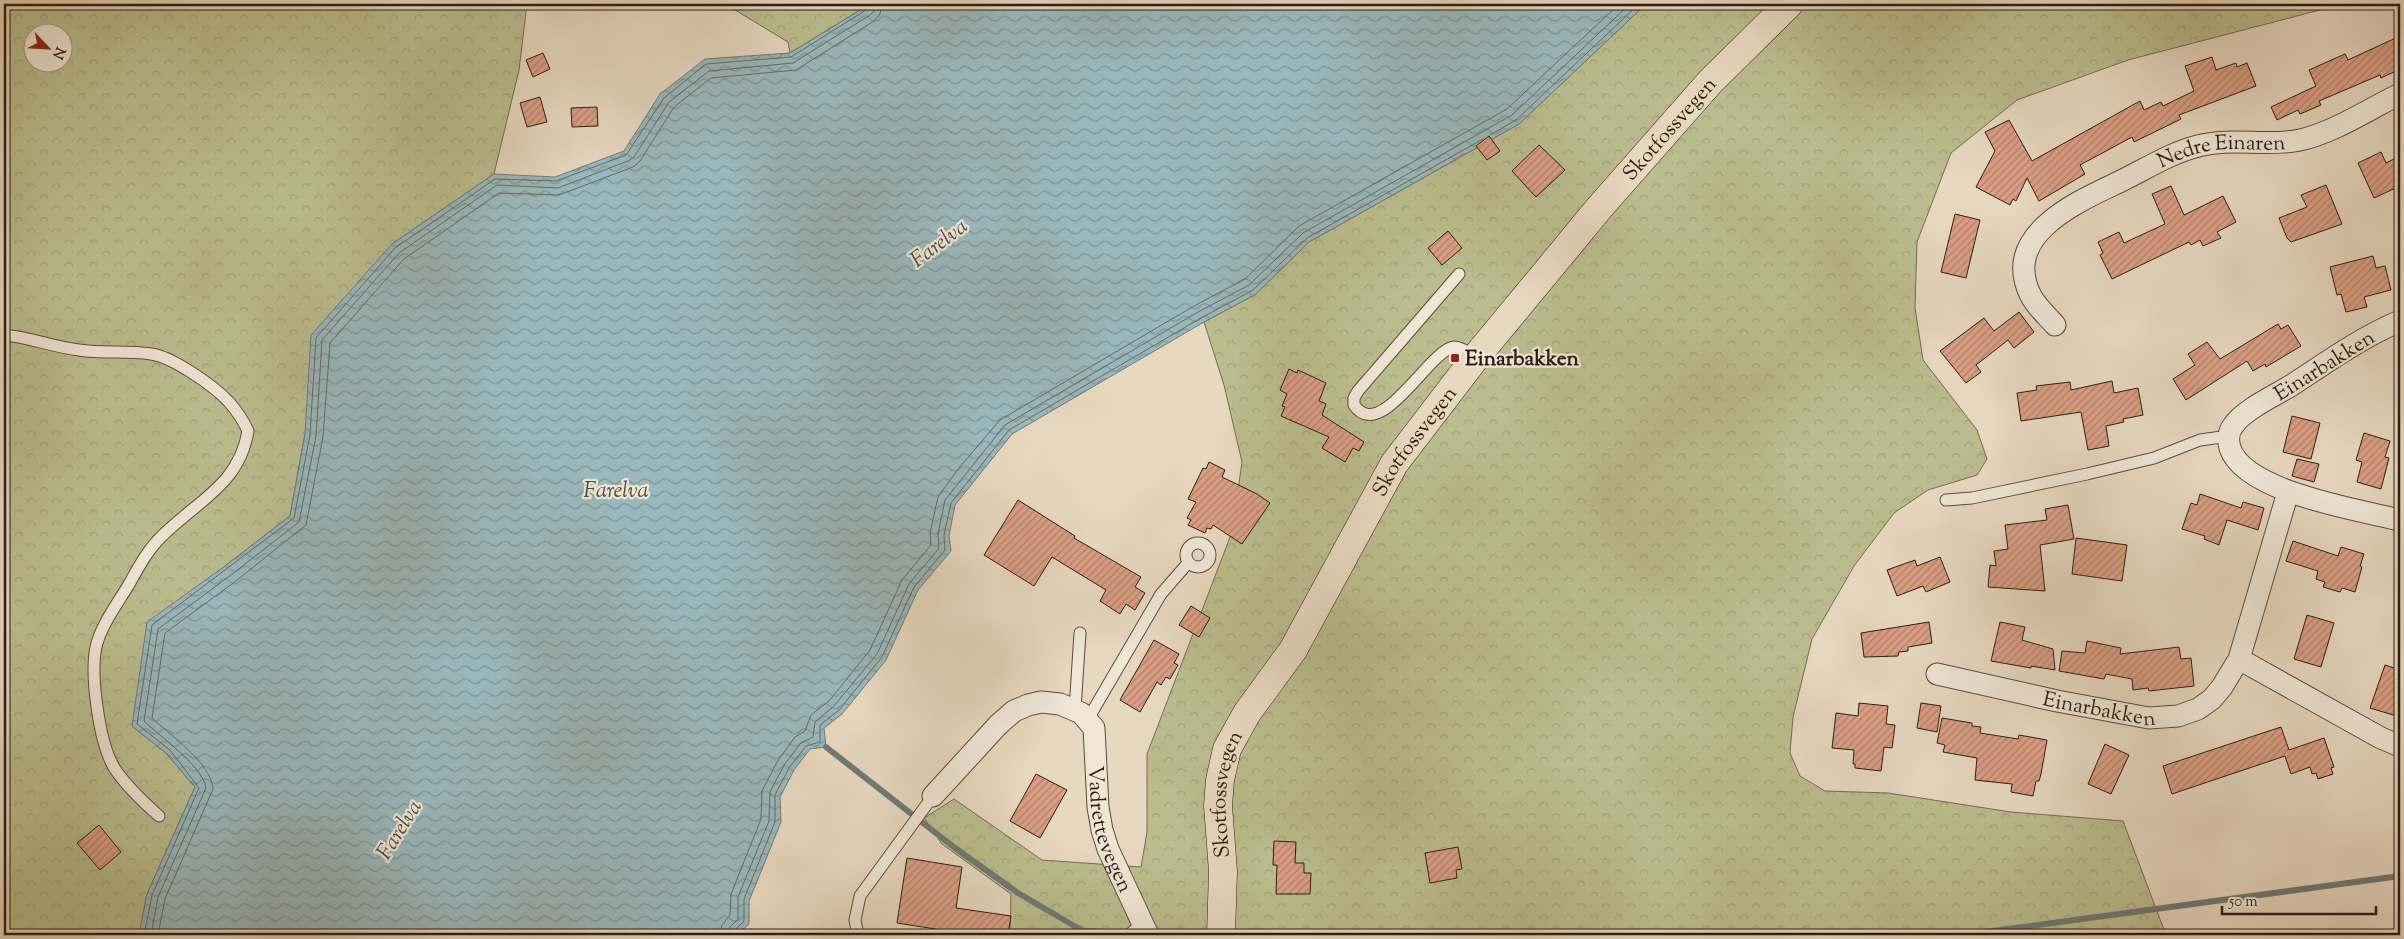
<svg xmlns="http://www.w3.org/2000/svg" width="2404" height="939" viewBox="0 0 2404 939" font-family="'Sorts Mill Goudy',serif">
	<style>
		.forest { fill: url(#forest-crowns); stroke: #746c50; fill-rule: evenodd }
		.water { fill: url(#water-waves); stroke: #6e7a78 }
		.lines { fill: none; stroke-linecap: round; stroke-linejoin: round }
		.shore { stroke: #636a66; stroke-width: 1 }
		.stream { stroke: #6e7a78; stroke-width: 6 }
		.building { fill: url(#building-hatch); stroke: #2c1c11 }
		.service-casing { stroke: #5b4b3d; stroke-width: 13 }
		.minor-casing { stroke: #5b4b3d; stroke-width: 23 }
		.primary-casing { stroke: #2c1c11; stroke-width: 29 }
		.service { stroke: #efe6d6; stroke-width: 11 }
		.minor { stroke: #efe6d6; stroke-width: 21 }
		.primary { stroke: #e7d8c0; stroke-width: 28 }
		.poi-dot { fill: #8f2418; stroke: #efe6d6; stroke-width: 2 }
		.labels { text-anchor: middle; stroke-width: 4.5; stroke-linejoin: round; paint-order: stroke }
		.street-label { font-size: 21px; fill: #2c1c11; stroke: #efe6d6 }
		.poi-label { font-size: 21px; font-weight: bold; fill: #2c1c11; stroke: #efe6d6; text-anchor: start }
		.water-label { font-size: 22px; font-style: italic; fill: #4d4b44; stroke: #efe6d6 }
	</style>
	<defs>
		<pattern id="forest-crowns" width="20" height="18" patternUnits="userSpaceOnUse" patternTransform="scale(1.25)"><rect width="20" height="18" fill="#bbbd8e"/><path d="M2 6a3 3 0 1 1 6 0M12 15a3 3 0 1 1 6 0" fill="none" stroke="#a1a279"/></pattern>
		<pattern id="water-waves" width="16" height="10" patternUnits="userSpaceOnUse" patternTransform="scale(1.25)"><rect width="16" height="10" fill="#9ab8bc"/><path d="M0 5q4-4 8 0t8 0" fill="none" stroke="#7e9597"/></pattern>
		<pattern id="building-hatch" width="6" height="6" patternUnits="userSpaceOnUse" patternTransform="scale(1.25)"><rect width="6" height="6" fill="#db9f85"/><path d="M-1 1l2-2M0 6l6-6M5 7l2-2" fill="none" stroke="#b2816b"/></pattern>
	</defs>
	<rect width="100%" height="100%" fill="#e7d8c0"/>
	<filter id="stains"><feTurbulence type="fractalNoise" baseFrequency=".004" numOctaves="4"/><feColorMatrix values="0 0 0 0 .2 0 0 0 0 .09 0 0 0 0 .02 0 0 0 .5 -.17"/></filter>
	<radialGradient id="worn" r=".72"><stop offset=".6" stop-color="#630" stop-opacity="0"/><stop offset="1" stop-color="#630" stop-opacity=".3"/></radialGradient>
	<path class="forest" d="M4,4H527L519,70L494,174L392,244L305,434L290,516L225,566L132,726L166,753L195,787L147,894L139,935H4ZM32,32H62V62H32Z
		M683,4H870L790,53L788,42L735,10Z
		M1646,4H2343L2128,60L2017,100L1951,153L1917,242L1915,308L1923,360L1977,430L1987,459L1977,475L1928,490L1894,513L1854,566L1812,639L1793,717L1790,753L1800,776L1825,791L1888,793L2011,812L2123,821L2166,935H1024L1010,931L1011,894L942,844L924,818L954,799L1042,860L1141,867L1147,832V754L1232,532L1242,462L1224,385L1204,322L1256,294L1309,242L1519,124Z"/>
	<path class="water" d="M870,4H1646L1519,124L1309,242L1256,294L1204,322L1012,434L955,505L949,536L951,551L918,590L886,660L842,714L824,728L826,747L810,749L794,770L780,797L781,822L749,901V924L737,935H139L147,894L195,787L166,753L132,726L147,622L225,566L290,516L305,434L311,335L392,244L494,174L555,177L624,151L660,94L705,59L790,53Z"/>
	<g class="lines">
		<path class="shore" d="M1490,135L1516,120L1639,4
			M144,935L152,895L199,788L170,750L137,724L152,625L294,518L310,435L316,338L395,248L495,179L556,181L626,155L664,98L706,64L791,57L866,10L869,4
			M151,935L158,897L206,788C203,766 159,736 144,721L158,629L231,575L299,522L316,436L322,340L399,253L497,185L558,188L628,161L634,157L669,102L709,71L793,63L870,15L874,11L875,4
			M158,935L165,899L213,789C212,764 169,734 152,718L165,633L236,581L306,525L323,437L330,343L404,259L499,193L559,195L633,167L640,161L674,107L711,78L796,70L874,21L880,14L882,4
			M720,935L722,925L730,915L731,894L761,819L762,791L777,762L795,737L805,731L811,715L829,701L870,650L902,580L931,545L930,533L938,497L958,469L1000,420L1194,306L1245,279L1299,226L1507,109L1619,4
			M728,935L730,927L738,919V897L769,821L770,792L784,765L801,743L813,737L815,722L834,706L877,654L909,584L939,548L938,534L945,500L1005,425L1198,312L1249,285L1303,233L1512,115L1630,4
			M734,935L735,930L744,921V899L775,822V795L789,768L806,746L820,742V725L839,710L882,657L914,587L945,550L944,535L951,503L1009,430L1201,318L1253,290L1307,238L1483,139"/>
		<path class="stream" d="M826,747L955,848L1018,893L1083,931L1129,933
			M1963,935L2400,876"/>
	</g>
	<path class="building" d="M2400,36V69L2381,78L2380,75L2319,101L2321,105L2300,114L2298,110L2277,120L2271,107L2316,86L2309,70L2345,54L2348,60Z
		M543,53L550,69L533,77L526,60Z
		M2212,57L2216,70L2236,63L2237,67L2247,63L2256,86L2179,115L2181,119L2134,142L2132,137L2080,165L2085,174L2039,201L2027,178L2016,201L2013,199L2010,205L1976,187L1995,151L1985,132L2009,120L2032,161L2140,101L2144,110L2161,102L2163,106L2194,91L2185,66Z
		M540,97L547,122L527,127L520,103Z
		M597,107L598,126L572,127L571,108Z
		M1489,136L1500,151L1487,160L1476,146Z
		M1539,145L1565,170L1536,197L1512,171Z
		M2381,152L2386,163L2400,156V186L2374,198L2358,163Z
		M2326,185L2342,224L2291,242L2287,238L2279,218L2307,207L2301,195Z
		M2171,186L2184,215L2223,196L2236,222L2217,232L2221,238L2203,246L2200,240L2191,245L2189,242L2112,279L2100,255L2103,253L2098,242L2119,232L2124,243L2165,224L2152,194Z
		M1955,214L1980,220L1966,278L1941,272Z
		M1448,231L1462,248L1442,265L1428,248Z
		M2373,256L2376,268L2385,266L2391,290L2364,297L2367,307L2346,312L2341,294L2337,295L2330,267Z
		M2019,312L2034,332L2014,348L2008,340L1976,365L1981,372L1966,383L1940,351L1984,318L1994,331Z
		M2278,324L2281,329L2288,325L2301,346L2266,367L2265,364L2253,371L2247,361L2186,400L2173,379L2195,365L2188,354L2207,342L2220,359Z
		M1289,369L1297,373L1298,370L1326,383L1319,401L1326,404L1322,415L1364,442L1359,451L1353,448L1345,462L1322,448L1329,437L1281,416L1285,407L1282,406L1287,394L1280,390Z
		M2112,381L2114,393L2138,388L2143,415L2123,419L2124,422L2106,426L2109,446L2088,450L2081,412L2021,421L2017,393L2037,390L2036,386L2070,382L2071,390Z
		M2292,416L2320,423L2311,459L2283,452Z
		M2364,433L2390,441L2385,457L2389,458L2381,489L2357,482L2362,462L2356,460Z
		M2297,459L2319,464L2314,482L2292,476Z
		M1209,462L1225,470L1222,477L1257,494L1270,503L1242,544L1213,525L1211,529L1207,528L1205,533L1188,525L1191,520L1187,518L1196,502L1188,499L1203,468L1206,469Z
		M2200,494L2241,508L2243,502L2264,508L2258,530L2227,520L2219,545L2204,539L2205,536L2182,529L2191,503L2197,505Z
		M1018,500L1075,536L1074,538L1141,577L1135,587L1145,593L1135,610L1126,604L1120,614L1100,601L1106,590L1052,557L1034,586L984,555Z
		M2068,505L2074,539L2040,545L2045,591L1988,587L1990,565L1996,566L1994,551L2008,549L2005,525L2047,520L2045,509Z
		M2076,538L2127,545L2122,581L2072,574Z
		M2293,541L2338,556L2341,547L2364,554L2360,566L2362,567L2355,592L2342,588L2340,592L2323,587L2325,582L2316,579L2318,571L2286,561Z
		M1940,557L1950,582L1926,592L1923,586L1897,596L1887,570L1915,560L1917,566Z
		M1191,606L1210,618L1199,637L1179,625Z
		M2307,615L2334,623L2321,667L2294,659Z
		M1929,622L1932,643L1908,647V651L1899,652L1898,656L1864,657L1861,633Z
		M2000,622L2025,627L2022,640L2053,649L2055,670L2031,666V668L1991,661Z
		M1154,640L1179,654L1174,663L1178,665L1170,679L1166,677L1161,685L1157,682L1140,712L1120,700Z
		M2087,641L2121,648L2120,654L2179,647L2181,659L2191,658L2194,686L2149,691L2148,688L2133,690L2132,679L2106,674L2104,679L2059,671L2062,651L2085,653Z
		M2385,665L2400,670V717L2370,708Z
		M1859,703L1888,706L1886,724L1895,725L1892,748L1884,747L1881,771L1855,768V764H1853L1854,750L1832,748L1836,713L1858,716Z
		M1921,703L1941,706L1937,732L1917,728Z
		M1942,718L1972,723V726L1981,727L1980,733L2018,739L2019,735L2047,740L2041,774L2039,781H2036L2033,796L2011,792L2012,784L1975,780L1977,758L1943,752L1945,745L1937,743Z
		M2281,727L2289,750L2324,738L2334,767L2331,768L2333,774L2318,779L2316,773L2312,774L2310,767L2291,774L2285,756L2172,794L2163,766Z
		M2105,744L2129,755L2111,794L2088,784Z
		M1036,774L1067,790L1040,838L1010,821Z
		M99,825L121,852L100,870L77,843Z
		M1274,841L1296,842L1295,863H1304V873H1311L1310,894H1276L1277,865H1273Z
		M1458,847L1462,869L1456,870L1457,878L1430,883L1425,853Z
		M907,858L962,867L956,908L1011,916L1008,935H961V933L897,923Z"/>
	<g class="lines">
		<defs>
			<path id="service" d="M1459,274L1358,391L1354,398V405C1381,444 1429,350 1454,347C1462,347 1469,353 1476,357
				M4,335C29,337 53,347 79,350C103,354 127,350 151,354C173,357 214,386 229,402C237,411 243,420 248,431C239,485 197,501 162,536C148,549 137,570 128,586C117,604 103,623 97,643C89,671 99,744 115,769C127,787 142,801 159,816
				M1946,500L1972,498L2087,474L2154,458L2200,440L2229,436
				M1186 555a12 12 0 1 1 24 0a12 12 0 1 1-24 0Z
				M1075,709L1080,633
				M1088,719L1161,594L1188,563
				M858,935L855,920L860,896L933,796
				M1129,935L1144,922"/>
			<g id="minor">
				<path d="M2400,321C2362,337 2327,362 2292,385C2276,395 2243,410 2233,426C2228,432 2228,441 2230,448C2244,492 2359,510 2400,520"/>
				<path id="s1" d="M2055,325C2047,316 2036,306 2031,296C2000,235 2077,202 2119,182C2144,170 2170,153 2198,146C2232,137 2266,147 2300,140C2335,132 2369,109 2400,94"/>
				<path d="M2239,659L2381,738L2400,746"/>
				<path id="s2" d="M1937,674L2057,701L2149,718L2178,716L2198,709L2212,699L2222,687L2239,659L2288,492"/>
				<path id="s3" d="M933,796L998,725L1014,711L1028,705L1041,702L1060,704L1081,713L1094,728L1098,807L1102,830L1108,849L1148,935"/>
			</g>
			<g id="primary">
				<path id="s4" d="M1221,935L1223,871L1218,806L1220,780L1227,749L1247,713L1293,650L1394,464L1476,357L1600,207L1710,82L1789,4"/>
			</g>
		</defs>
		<use href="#service" class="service-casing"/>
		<use href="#minor" class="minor-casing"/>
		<use href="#primary" class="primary-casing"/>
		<use href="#service" class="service"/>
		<use href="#minor" class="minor"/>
		<use href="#primary" class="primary"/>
	</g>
	<rect class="poi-dot" x="1450" y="353" width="10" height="10" rx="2.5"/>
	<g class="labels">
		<g class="street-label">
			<text dy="7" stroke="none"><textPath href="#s4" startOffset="952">Skotfossvegen</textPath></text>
			<text dy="7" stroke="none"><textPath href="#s1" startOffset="311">Nedre Einaren</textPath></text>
			<text transform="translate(2324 365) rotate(-32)" y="7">Einarbakken</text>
			<text dy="7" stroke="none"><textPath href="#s4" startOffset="548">Skotfossvegen</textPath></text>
			<text dy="7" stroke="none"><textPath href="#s2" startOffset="166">Einarbakken</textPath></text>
			<text dy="7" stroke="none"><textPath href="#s4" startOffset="142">Skotfossvegen</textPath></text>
			<text dy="7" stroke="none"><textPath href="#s3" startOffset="311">Vadrettevegen</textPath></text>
		</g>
		<g class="poi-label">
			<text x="1465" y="365">Einarbakken</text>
		</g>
		<g class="water-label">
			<text transform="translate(938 242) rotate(-37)" y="8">Farelva</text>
			<text x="616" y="497">Farelva</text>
			<text transform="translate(398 829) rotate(-58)" y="8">Farelva</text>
		</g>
	</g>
	<rect width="2404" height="939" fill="none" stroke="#e7d8c0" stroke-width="20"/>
	<rect x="5" y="5" width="2394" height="929" fill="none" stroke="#2c1c11" stroke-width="2.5"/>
	<rect x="10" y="10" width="2384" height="919" fill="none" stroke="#2c1c11"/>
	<g transform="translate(48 48) rotate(115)"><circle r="24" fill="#efe6d6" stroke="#a19587"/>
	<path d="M0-4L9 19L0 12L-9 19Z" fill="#8f2418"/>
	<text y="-8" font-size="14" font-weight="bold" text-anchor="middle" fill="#2c1c11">N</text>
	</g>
	<path d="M2222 906v8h154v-8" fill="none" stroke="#2c1c11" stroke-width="2.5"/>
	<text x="2229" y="906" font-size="15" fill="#2c1c11" stroke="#efe6d6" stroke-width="4" paint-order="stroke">50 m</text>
	<rect width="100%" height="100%" filter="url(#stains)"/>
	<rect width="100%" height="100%" fill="url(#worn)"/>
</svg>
